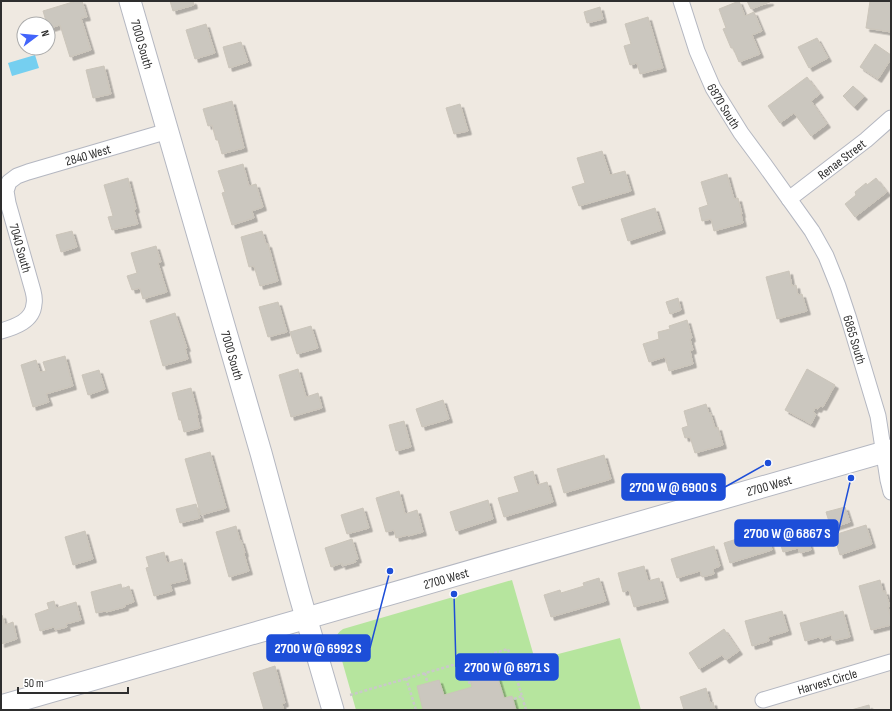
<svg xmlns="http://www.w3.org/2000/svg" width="892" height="711" viewBox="0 0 892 711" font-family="'Sofia Sans Condensed',sans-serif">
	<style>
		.green { fill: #b6e59e }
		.water { fill: #75cff0 }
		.building { fill: #cbc7bf; stroke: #cbc5ba; filter: url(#shadow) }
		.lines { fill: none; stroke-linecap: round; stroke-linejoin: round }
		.minor-casing { stroke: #b4b7c1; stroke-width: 17 }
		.secondary-casing { stroke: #b4b7c1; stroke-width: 23 }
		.path { stroke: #c9c9c9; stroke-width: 2.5; stroke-dasharray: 3 2; stroke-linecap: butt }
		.minor { stroke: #fff; stroke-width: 15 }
		.secondary { stroke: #fff; stroke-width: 21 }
		.labels { text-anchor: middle; stroke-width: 3; stroke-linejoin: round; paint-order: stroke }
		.street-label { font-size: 13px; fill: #2e2e2e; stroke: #fff }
		.leader { fill: none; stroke: #1d4ed8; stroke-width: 1.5 }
		.callout-dot { fill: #1d4ed8; stroke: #fff; stroke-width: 1.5 }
		.callout { fill: #1d4ed8; stroke: #1d4ed8; stroke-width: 1.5 }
		.callout-label { font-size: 14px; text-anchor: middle; font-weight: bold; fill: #fff }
	</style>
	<defs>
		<filter id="shadow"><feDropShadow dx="3.5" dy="3.5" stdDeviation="0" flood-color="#0004"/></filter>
	</defs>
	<rect width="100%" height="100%" fill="#efe9e1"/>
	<path class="green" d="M512,580L535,660L620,638L641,710H356L337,643C336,636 337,633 343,629Z"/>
	<path class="water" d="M35,55L39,68L12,76L8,63Z"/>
	<path class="building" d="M76,1H82L87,17L81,18L91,50L70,57L60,25L48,29V24H47L43,11Z
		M170,1H193L194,5L173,11Z
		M739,1L745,16L754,12L762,31L752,35L760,54L739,62L733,48H731L723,29L726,28L719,9Z
		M747,1H770V2L751,9Z
		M870,1H891V32L866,28Z
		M600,7L603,19L587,23L584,12Z
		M648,17L663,68L640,74L637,63L630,65L624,46L631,44L625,24Z
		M206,24L215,53L195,59L186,30Z
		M817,38L828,58L809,68L798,47Z
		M241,42L248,62L229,68L223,47Z
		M875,44L891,55V59L878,79L860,67Z
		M104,66L111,94L93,98L86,70Z
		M807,77L820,94L811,101L827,124L811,136L794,113L780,123L768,106Z
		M853,86L864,96L854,107L843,96Z
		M232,101L244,148L222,154L218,140H216L212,125L208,126L203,109Z
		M460,104L468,131L454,134L446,108Z
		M602,151L610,175L625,171L631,191L579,206L572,187L585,183L577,158Z
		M243,164L249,186L256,184L263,207L252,211L254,218L232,225L222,193L225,192L218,171Z
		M727,174L734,199L738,198L742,214H741L743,223L714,231L711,219L702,221L699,208L708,205L701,182Z
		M128,178L136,209L134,210L138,224L112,230L108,217L113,216L104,185Z
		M876,178L887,192L855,217L845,204L856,195L855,192L866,183L867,185Z
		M655,208L662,230L628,241L621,219Z
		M72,231L77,247L61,252L56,235Z
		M262,231L266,244H268L278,281L260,286L254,266L249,267L241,237Z
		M156,246L161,262L158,263L167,292L143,299L140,288L132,290L127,276L137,273L131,253Z
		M789,271L792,286L796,285L798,295L802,294L807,311L777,319L766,277Z
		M678,298L681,310L670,314L666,302Z
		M278,302L287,332L268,337L259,307Z
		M175,313L187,348H185L188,359L163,366L150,321Z
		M687,320L692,338L690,339L693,350L690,351L693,364L669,371L665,357L649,362L643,344L659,339L658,332L670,329L669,326Z
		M311,326L318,348L297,354L290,332Z
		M65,356L73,386L46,394L49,402L33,407L21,365L36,360L40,372L46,371L43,362Z
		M298,369L306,397L318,393L322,408L291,417L279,375Z
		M807,369L835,385L823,407L820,406L818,409L815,408L813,412L816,414L811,424L785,410Z
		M99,370L105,389L88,395L82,375Z
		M191,388L198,415L197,416L200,428L184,432L181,420H179L172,393Z
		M443,400L449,419L422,427L416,409Z
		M706,404L709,413L710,412L715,428L718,427L723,445L695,453L690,437L685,438L682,428L688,426L684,411Z
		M404,421L411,447L396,451L389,425Z
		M210,452L226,508L201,515L185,459Z
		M604,455L611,479L564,493L557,469Z
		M533,471L537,485L547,482L553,502L504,517L498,498L519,492L514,477Z
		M399,491L405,514L417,510L423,532L408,536V535L396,538L394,530L386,532L376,498Z
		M488,500L493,519L456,531L450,512Z
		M196,504L200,518L180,523L176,509Z
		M845,507L850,522L831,528L826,512Z
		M363,508L369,528L347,534L341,515Z
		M803,523L805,527L816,524L819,534L807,537L811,550L800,553L798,548L783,552L777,533L793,528V526Z
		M866,525L872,544L840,555L834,535Z
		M236,526L240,541L241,540L245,553L244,554L249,571L229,577L216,532Z
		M766,530L772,550L730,563L724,543Z
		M85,531L93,559L73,565L65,537Z
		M352,539L358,559L355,560L356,562L342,566V563L331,567L325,548Z
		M714,546L720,566L713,569L714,574L702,577L700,571L677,578L671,559Z
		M164,552L167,563L182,559L187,580L170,584L172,591L154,596L146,568L149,567L146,557Z
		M644,566L648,581L659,578L665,599L634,607L629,590L623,592L618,573Z
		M599,578L606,601L551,617L544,595L560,590L561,593L584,586L583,583Z
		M880,580L883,592L885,591L890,606L888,607L891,618V625L871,630L859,586Z
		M121,584L122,589L129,586L134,602L125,605V607L106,612L105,611L96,613L91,592Z
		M54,601L56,608L76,602L81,620L66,624L67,627L55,630L54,627L40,631L35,614L49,609L47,603Z
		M782,611L788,631L768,637L769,641L752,646L745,621Z
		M843,611L850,637L833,641L831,635L820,639L819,637L805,641L800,623Z
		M1,615H2L5,625L13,622L17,639L1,644Z
		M724,629L739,651L726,660L722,655L699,669L689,653Z
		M275,666L285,703L282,704L284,710H264L253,673Z
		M495,669L504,698L512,696L516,710H423L417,686L439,680L444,695L472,687L469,676Z
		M706,688L710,703L713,702L715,710H684L680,697Z
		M869,705L870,710H851Z"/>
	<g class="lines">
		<defs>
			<g id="minor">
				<path id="s1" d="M681,1L697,51L713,88L741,133L764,164L812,231L826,256L838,286L848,316L878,416L888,480L891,492"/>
				<path id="s2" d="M789,199L866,140L891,118"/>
				<path id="s3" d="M1,331C15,327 33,321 34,304C35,300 34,295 33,291L8,203L6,191L9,182L17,176L28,172L168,131"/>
				<path id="s4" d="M763,700L891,662"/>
			</g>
			<g id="secondary">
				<path id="s5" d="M130,1L261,453L299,593L333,710"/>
				<path id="s6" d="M1,706L891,450"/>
			</g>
		</defs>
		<use href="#minor" class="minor-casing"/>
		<use href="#secondary" class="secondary-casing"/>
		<path class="path" d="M463,662L470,685
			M425,673L427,681
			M406,678L416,710
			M350,695L508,649L526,710
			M514,699L522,696"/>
		<use href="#minor" class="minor"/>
		<use href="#secondary" class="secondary"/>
	</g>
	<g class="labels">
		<g class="street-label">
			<text dy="5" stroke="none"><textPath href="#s5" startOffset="45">7000 South</textPath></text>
			<text dy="5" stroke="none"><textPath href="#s1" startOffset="114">6870 South</textPath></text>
			<text dy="5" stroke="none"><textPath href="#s3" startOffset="256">2840 West</textPath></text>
			<text dy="5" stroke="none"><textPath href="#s2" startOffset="66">Renae Street</textPath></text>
			<text transform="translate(21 248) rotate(74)" y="5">7040 South</text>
			<text dy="5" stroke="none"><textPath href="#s1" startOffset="384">6865 South</textPath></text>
			<text dy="5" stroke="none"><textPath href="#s5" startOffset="369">7000 South</textPath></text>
			<text dy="5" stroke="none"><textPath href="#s6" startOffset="799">2700 West</textPath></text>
			<text dy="5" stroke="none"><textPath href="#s6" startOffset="463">2700 West</textPath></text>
			<text dy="5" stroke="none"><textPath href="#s4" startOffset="67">Harvest Circle</textPath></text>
		</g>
	</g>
	<path class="leader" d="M768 463L725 487M851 478L838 533M390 571L370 648M454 594L456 667"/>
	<g class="callout-dot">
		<circle cx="768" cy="463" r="4"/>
		<circle cx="851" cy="478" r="4"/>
		<circle cx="390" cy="571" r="4"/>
		<circle cx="454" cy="594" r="4"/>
	</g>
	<g class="callout">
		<rect x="622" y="474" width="103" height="26" rx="4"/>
		<rect x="735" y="520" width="103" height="26" rx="4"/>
		<rect x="267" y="635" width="103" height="26" rx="4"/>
		<rect x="456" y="654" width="102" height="26" rx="4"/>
	</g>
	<g class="callout-label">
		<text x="673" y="492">2700 W @ 6900 S</text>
		<text x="787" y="538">2700 W @ 6867 S</text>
		<text x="318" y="653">2700 W @ 6992 S</text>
		<text x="507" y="672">2700 W @ 6971 S</text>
	</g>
	<rect width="892" height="711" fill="none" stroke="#2e2e2e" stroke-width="4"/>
	<g transform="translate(36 36) rotate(74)"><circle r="19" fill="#ffffff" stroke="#ababab"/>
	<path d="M0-3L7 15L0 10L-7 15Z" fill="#4264fb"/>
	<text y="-6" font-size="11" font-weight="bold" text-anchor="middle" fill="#2e2e2e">N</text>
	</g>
	<path d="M18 687v6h110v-6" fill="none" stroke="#2e2e2e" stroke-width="2"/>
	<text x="24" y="687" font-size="12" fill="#2e2e2e" stroke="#ffffff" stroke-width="3" paint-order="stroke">50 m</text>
</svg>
